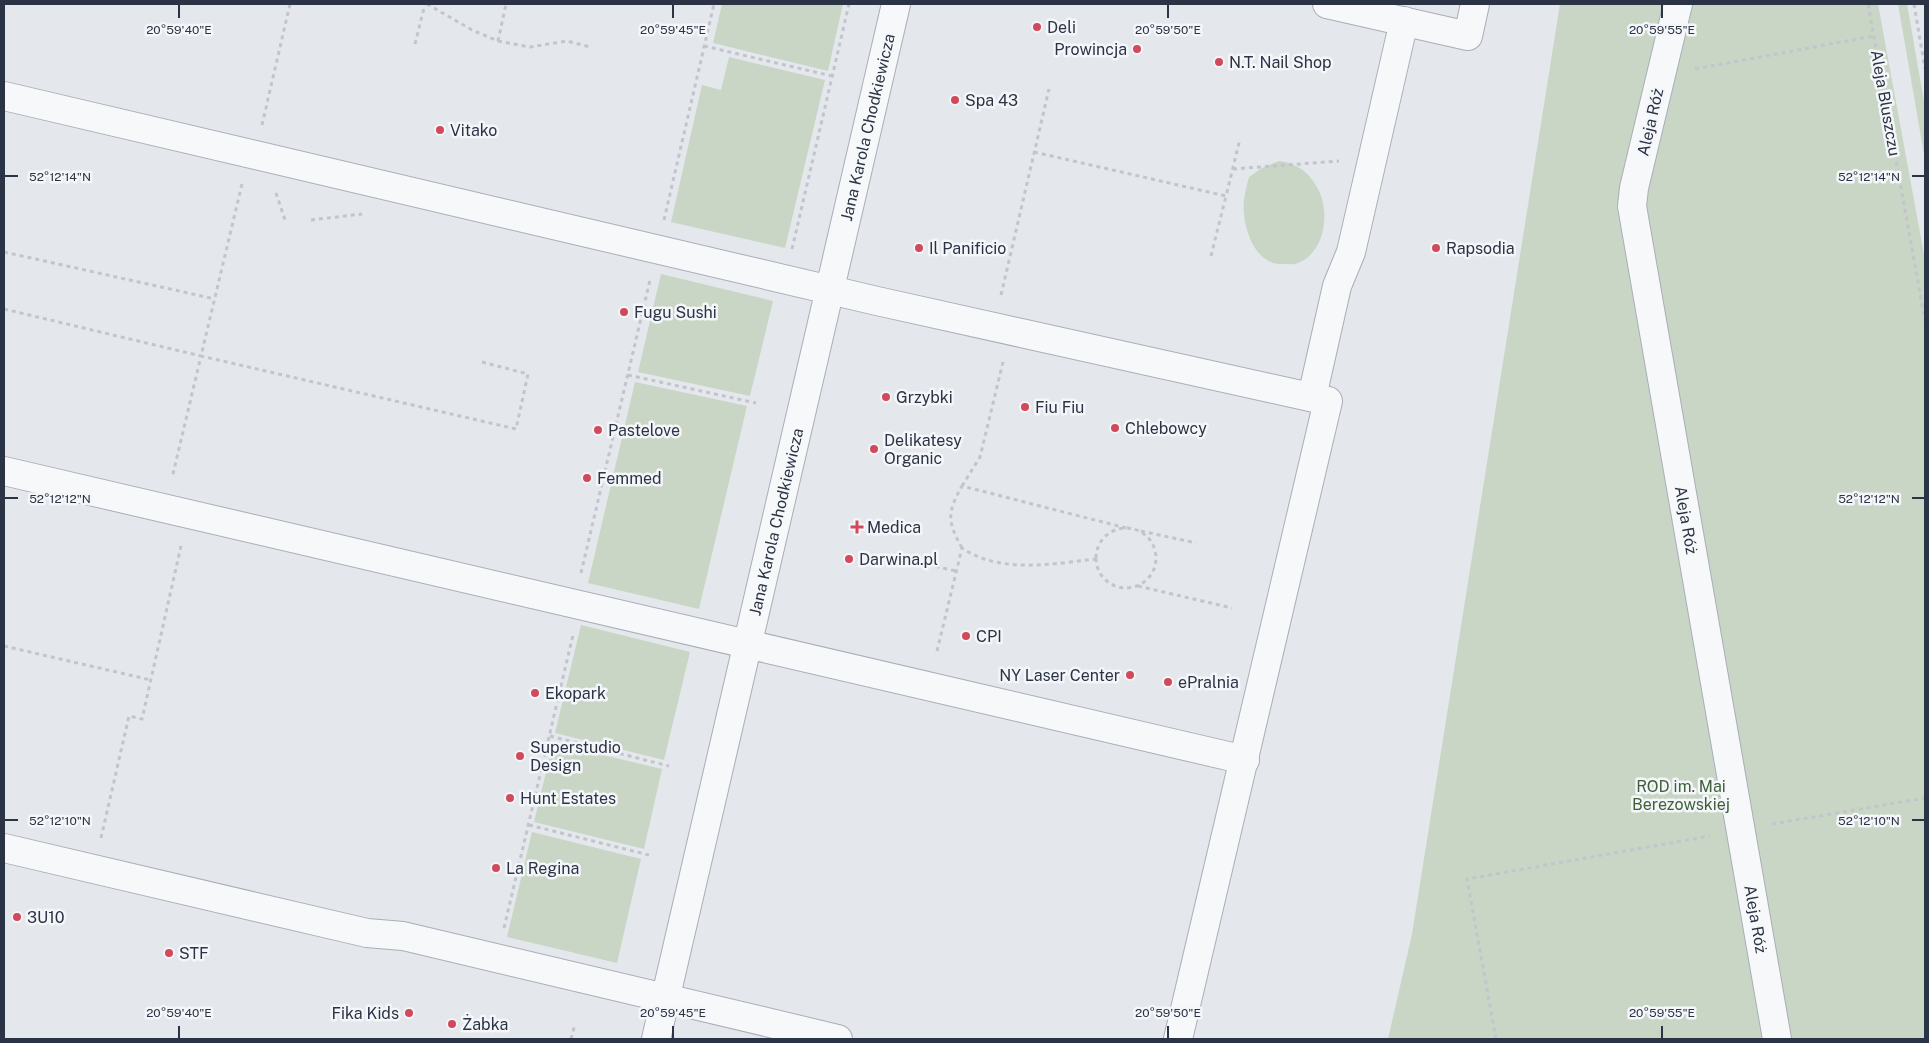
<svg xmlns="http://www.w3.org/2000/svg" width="1929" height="1043" viewBox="0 0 1929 1043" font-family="'Public Sans',sans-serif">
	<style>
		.green { fill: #c9d6c5 }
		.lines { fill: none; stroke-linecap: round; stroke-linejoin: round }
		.minor-casing { stroke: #a9aeb7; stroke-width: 30 }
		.path { stroke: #c2c5cb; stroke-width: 3; stroke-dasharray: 4 4; stroke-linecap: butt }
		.minor { stroke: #f7f8fa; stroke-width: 28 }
		.ticks { fill: none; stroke: #2b3445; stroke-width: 2 }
		.poi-dot { fill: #d1495b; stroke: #f4f6f9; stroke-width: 2 }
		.labels { text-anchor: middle; stroke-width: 5; stroke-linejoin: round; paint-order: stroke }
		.poi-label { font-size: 16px; fill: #2b3445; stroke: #f4f6f9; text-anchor: start }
		.street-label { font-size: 16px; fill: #2b3445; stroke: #f4f6f9 }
		.park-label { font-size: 16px; fill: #3f6138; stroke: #f4f6f9 }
		.ticks-label { font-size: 12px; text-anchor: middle; fill: #2b3445; stroke: #f4f6f9; stroke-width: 5; stroke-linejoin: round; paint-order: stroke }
	</style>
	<rect width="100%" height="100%" fill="#e4e7ec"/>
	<path class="green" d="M722,4H843L828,71L713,43Z
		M1560,4H1878L1925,260V1039H1388L1412,934Z
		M1898,4H1907L1925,107V160Z
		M729,57L825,80L785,248L671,222L702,85L721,90Z
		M1279,161C1298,164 1309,172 1318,189C1330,211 1326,252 1298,263C1295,265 1287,264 1283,264C1254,266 1241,224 1244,200C1245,192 1247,184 1249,177L1262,168Z
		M661,274L773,301L750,396L638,372Z
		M635,382L747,406L699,609L588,583Z
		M581,625L690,652L664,760L555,733Z
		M553,743L662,769L644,849L534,822Z
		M532,832L641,859L617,963L507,937Z"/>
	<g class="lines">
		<defs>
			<g id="minor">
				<path d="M1327,4L1468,36L1475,4"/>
				<path id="s1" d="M1678,4L1634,188L1632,206L1777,1039"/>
				<path d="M4,96L877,301L1328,401L1178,1039"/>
				<path d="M1312,397L1337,286L1351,252L1404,21"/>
				<path d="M4,471L1245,760"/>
				<path d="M4,848L367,933L403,936L838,1039"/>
				<path id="s2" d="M656,1039L896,4"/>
			</g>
		</defs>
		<use href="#minor" class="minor-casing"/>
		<path class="path" d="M427,4L472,30L498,41L506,4
			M1868,4L1925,321
			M1914,4L1925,69
			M183,5V4
			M498,41L530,47L567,41L590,47
			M415,44L425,4
			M704,46L832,76
			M1695,69L1874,36
			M262,125L290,4
			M1034,152L1226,196L1240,139
			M1233,169L1339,161
			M242,184L201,356L516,429L528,374L482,362
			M276,193L285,220
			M311,220L362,214
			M664,220L714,4
			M792,249L849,4
			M4,252L215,299
			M1211,256L1226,196
			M1001,295L1049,89
			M4,309L201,356L172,478
			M628,375L756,403
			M962,486L980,457L1003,362
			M1096 558a30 30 0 1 1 60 0a30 30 0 1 1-60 0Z
			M1141,531L1196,543
			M962,548C947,521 947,513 962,486L1126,528
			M912,561L956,571
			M581,573L650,280
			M1138,586L1232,608
			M4,646L151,680
			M937,651L962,548C1000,574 1053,564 1096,559
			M550,736L669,766
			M1772,824L1925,798
			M529,825L649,855
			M101,838L129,716L142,719L181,546
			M504,928L573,635
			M571,1039L575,1024
			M1496,1039L1467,879L1710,836"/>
		<use href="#minor" class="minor"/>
	</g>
	<path class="ticks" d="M179,5V18M673,5V18M1168,5V18M1662,5V18M5,176H18M1912,176H1924M5,498H18M1912,498H1924M5,820H18M1912,820H1924M179,1026V1038M673,1026V1038M1168,1026V1038M1662,1026V1038"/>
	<g class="poi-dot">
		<circle cx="1037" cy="27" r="5"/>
		<circle cx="1137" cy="49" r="5"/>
		<circle cx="1219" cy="62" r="5"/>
		<circle cx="955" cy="100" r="5"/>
		<circle cx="440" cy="130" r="5"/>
		<circle cx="919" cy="248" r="5"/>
		<circle cx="1436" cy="248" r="5"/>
		<circle cx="624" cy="312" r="5"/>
		<circle cx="886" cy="397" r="5"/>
		<circle cx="1025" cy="407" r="5"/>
		<circle cx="1115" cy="428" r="5"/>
		<circle cx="598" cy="430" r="5"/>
		<circle cx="874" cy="449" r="5"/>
		<circle cx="587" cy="478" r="5"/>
		<path d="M854.5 519.5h5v5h5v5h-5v5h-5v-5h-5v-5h5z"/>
		<circle cx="849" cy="559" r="5"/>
		<circle cx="966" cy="636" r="5"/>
		<circle cx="1130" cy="675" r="5"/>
		<circle cx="1168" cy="682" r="5"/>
		<circle cx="535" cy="693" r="5"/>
		<circle cx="520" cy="756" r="5"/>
		<circle cx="510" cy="798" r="5"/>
		<circle cx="496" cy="868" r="5"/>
		<circle cx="17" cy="917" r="5"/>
		<circle cx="169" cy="953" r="5"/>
		<circle cx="409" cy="1013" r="5"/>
		<circle cx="452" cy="1024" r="5"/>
	</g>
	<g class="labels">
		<g class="poi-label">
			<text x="1047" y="33">Deli</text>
			<text x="1127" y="55" text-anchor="end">Prowincja</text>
			<text x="1229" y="68">N.T. Nail Shop</text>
			<text x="965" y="106">Spa 43</text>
			<text x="450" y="136">Vitako</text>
			<text x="929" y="254">Il Panificio</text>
			<text x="1446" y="254">Rapsodia</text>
			<text x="634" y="318">Fugu Sushi</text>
			<text x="896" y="403">Grzybki</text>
			<text x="1035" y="413">Fiu Fiu</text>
			<text x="1125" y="434">Chlebowcy</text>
			<text x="608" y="436">Pastelove</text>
			<text x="884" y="446">Delikatesy<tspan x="884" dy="18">Organic</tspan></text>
			<text x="597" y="484">Femmed</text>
			<text x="867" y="533">Medica</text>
			<text x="859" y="565">Darwina.pl</text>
			<text x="976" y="642">CPI</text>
			<text x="1120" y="681" text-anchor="end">NY Laser Center</text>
			<text x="1178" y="688">ePralnia</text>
			<text x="545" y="699">Ekopark</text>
			<text x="530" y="753">Superstudio<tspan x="530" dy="18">Design</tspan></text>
			<text x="520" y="804">Hunt Estates</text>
			<text x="506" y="874">La Regina</text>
			<text x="27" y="923">3U10</text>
			<text x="179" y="959">STF</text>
			<text x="399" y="1019" text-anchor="end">Fika Kids</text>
			<text x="462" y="1030">Żabka</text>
		</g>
		<g class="street-label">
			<text transform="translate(1886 103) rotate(80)" y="6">Aleja Bluszczu</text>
			<text transform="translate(1650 122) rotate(-77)" y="6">Aleja Róż</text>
			<text dy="6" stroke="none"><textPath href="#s2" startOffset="936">Jana Karola Chodkiewicza</textPath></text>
			<text dy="6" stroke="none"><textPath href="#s1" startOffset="526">Aleja Róż</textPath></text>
			<text dy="6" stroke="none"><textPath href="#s2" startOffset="531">Jana Karola Chodkiewicza</textPath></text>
			<text dy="6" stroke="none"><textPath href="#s1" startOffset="931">Aleja Róż</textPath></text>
		</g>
		<g class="park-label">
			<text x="1681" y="792">ROD im. Mai<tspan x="1681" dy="18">Berezowskiej</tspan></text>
		</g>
	</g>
	<g class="ticks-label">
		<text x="179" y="34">20°59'40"E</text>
		<text x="673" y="34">20°59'45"E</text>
		<text x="1168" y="34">20°59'50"E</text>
		<text x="1662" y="34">20°59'55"E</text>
		<text x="60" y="181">52°12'14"N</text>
		<text x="1869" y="181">52°12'14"N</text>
		<text x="60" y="503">52°12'12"N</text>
		<text x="1869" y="503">52°12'12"N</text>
		<text x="60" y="825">52°12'10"N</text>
		<text x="1869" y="825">52°12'10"N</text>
		<text x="179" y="1017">20°59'40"E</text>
		<text x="673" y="1017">20°59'45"E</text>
		<text x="1168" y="1017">20°59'50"E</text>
		<text x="1662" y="1017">20°59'55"E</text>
	</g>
	<rect width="1929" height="1043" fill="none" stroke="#2b3445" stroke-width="10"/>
</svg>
